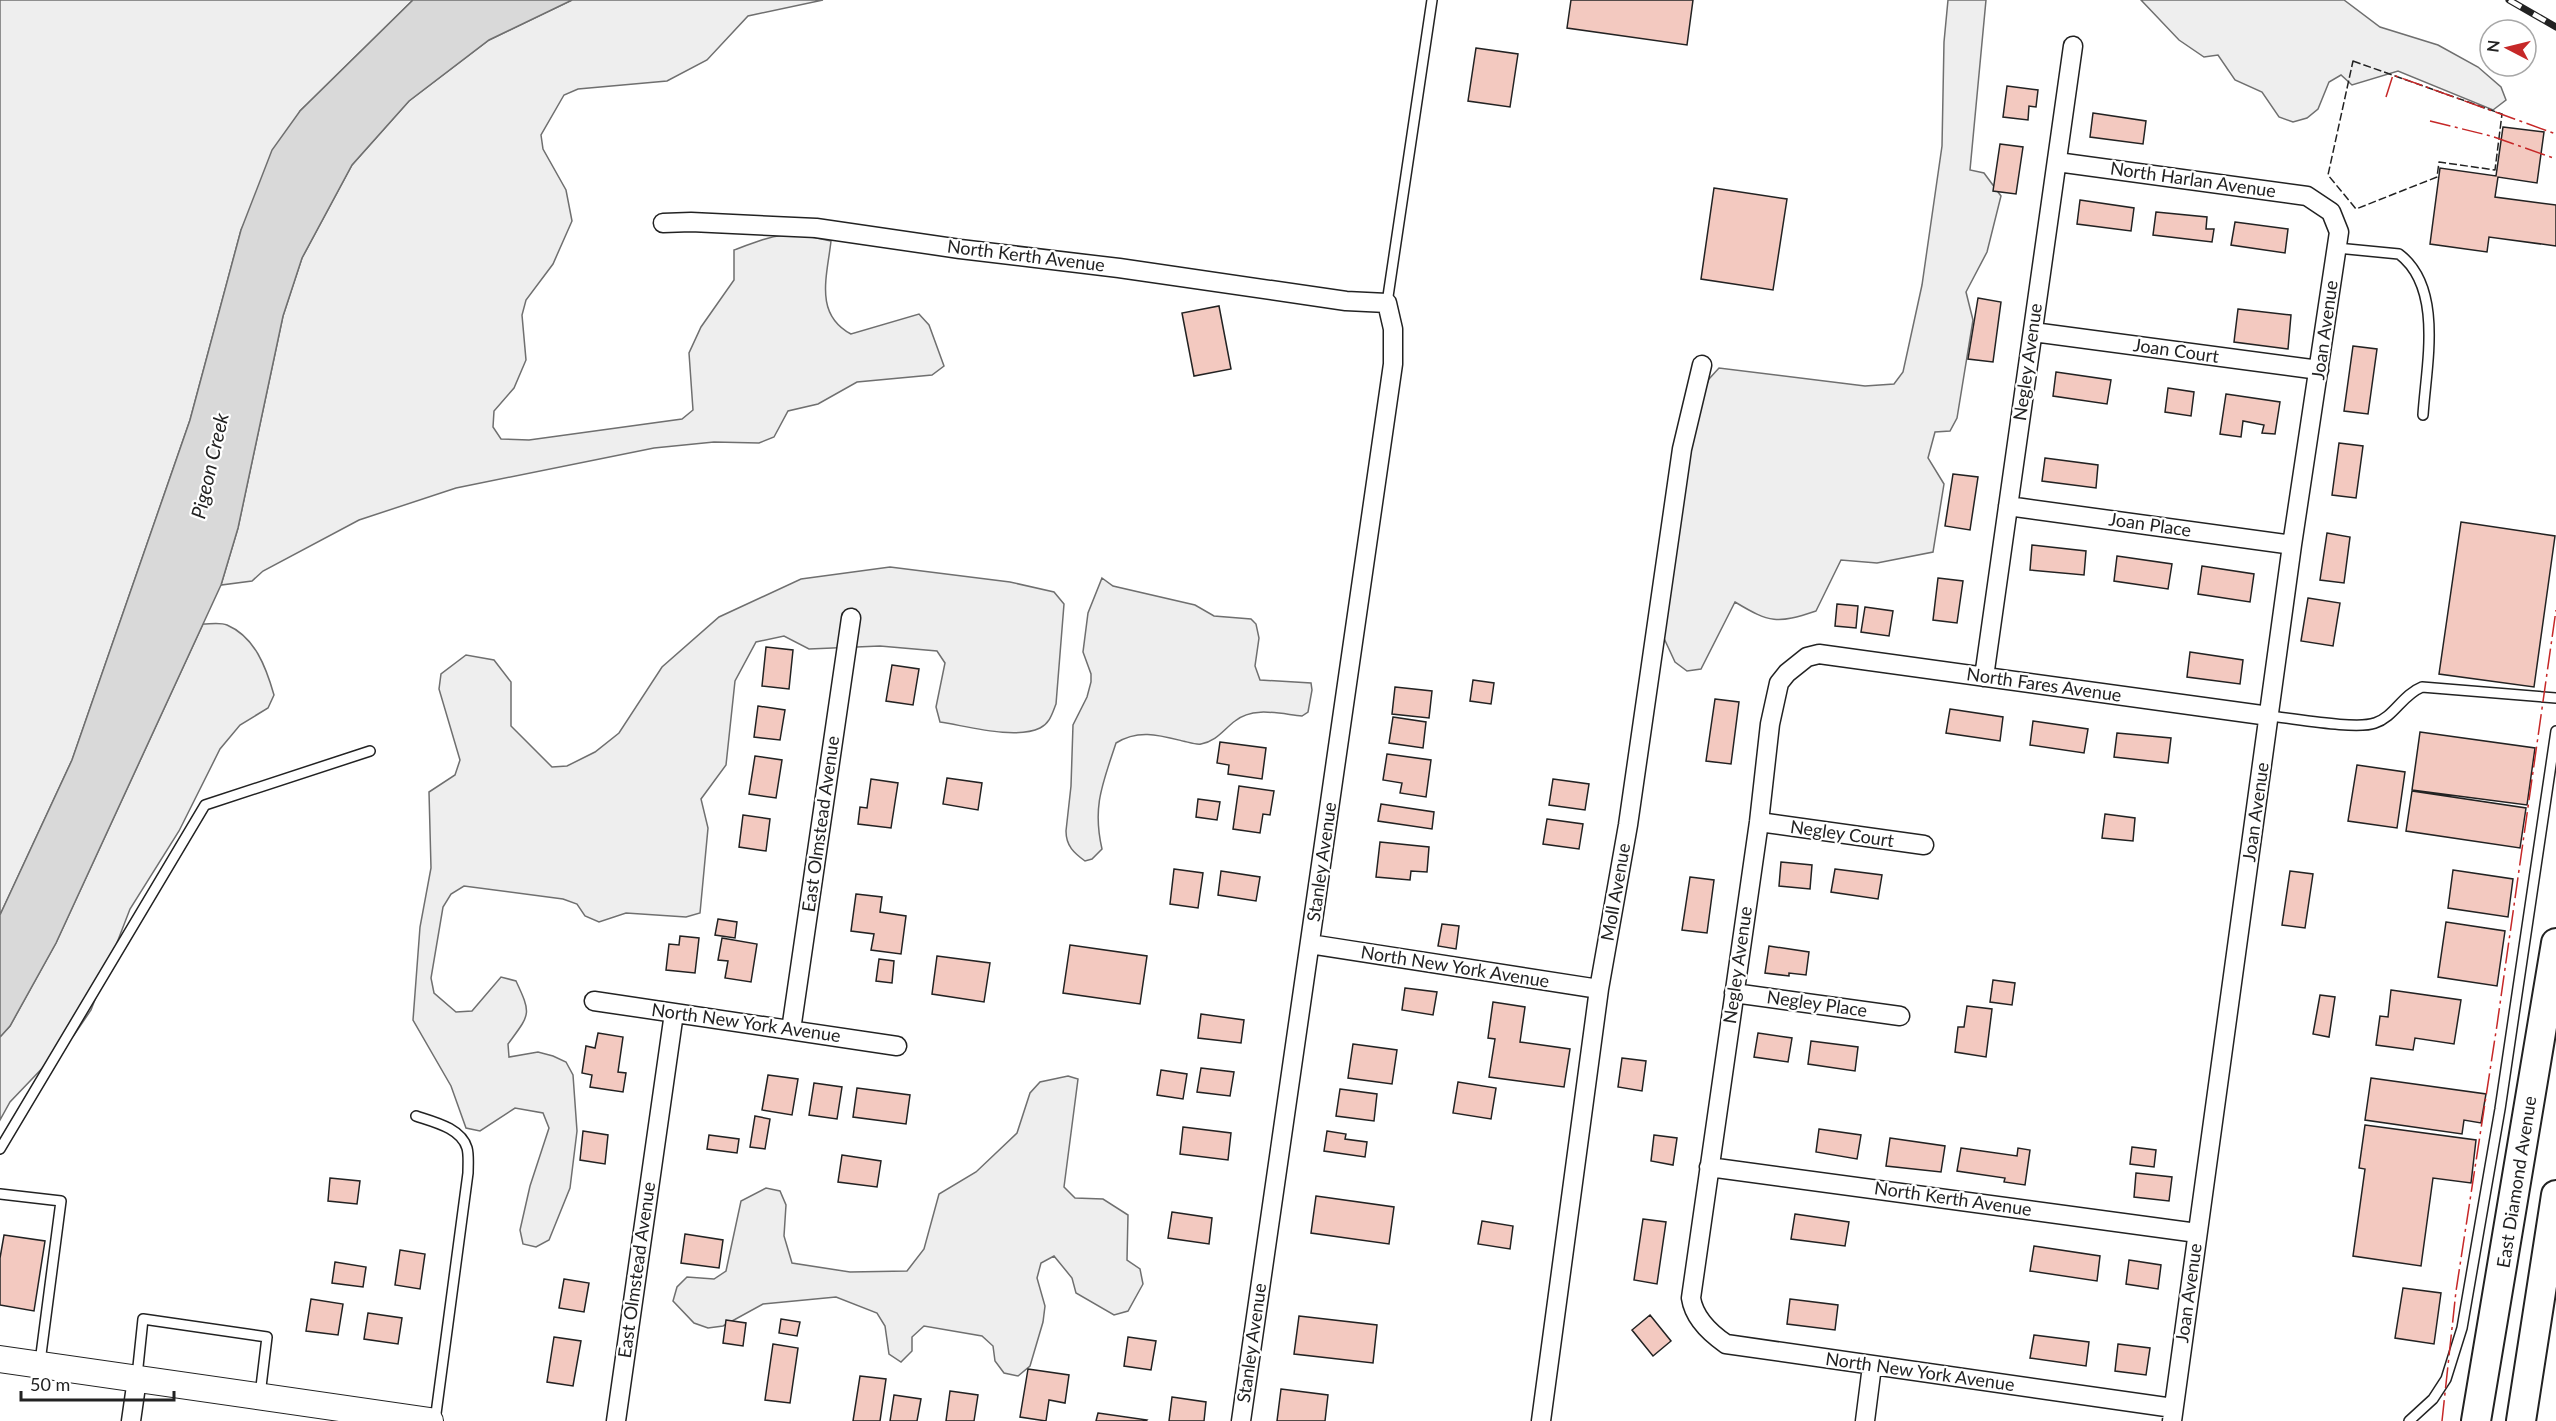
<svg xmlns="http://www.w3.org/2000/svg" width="2556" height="1421" viewBox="0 0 2556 1421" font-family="Lato,sans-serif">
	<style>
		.green { fill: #eee; stroke: #6f6f6f; stroke-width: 1.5 }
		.water { fill: #d9d9d9; stroke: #6f6f6f; stroke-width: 1.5 }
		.building { fill: #f3c9c0; stroke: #222; stroke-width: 1.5 }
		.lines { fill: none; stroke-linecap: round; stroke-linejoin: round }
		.lane-casing { stroke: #222; stroke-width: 12 }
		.street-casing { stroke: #222; stroke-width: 21 }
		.secondary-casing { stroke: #222; stroke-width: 28 }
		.primary-casing { stroke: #222; stroke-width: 32 }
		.lane { stroke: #fff; stroke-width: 9 }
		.street { stroke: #fff; stroke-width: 18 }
		.secondary { stroke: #fff; stroke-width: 26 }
		.primary { stroke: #fff; stroke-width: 28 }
		.rail-casing { stroke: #222; stroke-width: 7 }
		.rail { stroke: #fff; stroke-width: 4.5; stroke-dasharray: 14; stroke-linecap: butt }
		.fence { stroke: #222; stroke-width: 1.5; stroke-dasharray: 8 3; stroke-linecap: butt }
		.power { stroke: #c62828; stroke-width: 1.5; stroke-dasharray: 21 4.5 3 4.5; stroke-linecap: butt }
		.labels { text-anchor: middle; stroke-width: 4.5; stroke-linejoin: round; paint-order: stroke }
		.street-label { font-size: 18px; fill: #222; stroke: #fff }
		.water-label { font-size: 20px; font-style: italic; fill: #222; stroke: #fff }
	</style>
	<rect width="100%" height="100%" fill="#fff"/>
	<path class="green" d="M0,0H413L300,111L241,230L190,420L72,760L0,915Z
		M572,0H823L748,16L707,60L667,81L578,89L564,95L541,135L543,149L566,190L572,221L553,264L526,300L522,315L526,360L514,388L494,411L493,427L501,439L529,440L682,419L693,410L689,353L701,327L734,280V250C777,234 786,230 831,241C827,277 814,314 851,334L919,314L929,325L944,366L932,375L857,382L818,404L788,411L774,437L759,443L714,442L654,448L456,488L359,520L263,571L252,581L221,585L238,528L283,316L302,258L352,165L409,101L489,40Z
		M1948,0H1986L1970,170L1984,173L2001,196L1987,252L1966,292L1973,320L1957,418L1950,431L1935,432L1928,458L1944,484L1933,552L1877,563L1841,560L1816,611C1777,624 1770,623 1735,602L1701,669L1687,671L1675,662L1662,634L1692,419L1709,379L1719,368L1865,386L1894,384L1903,372L1922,285L1942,146L1944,42Z
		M2141,0H2344L2380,27L2438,45L2478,67L2501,87L2506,100L2493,110L2398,71L2352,85L2341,75L2329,82L2318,109L2307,118L2293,122L2279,117L2262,92L2235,80L2218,55L2204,57L2179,40Z
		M890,567L1010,582L1054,592L1064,604L1056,704C1052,714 1050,723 1040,728C1015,740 967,726 940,722L936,707L945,663L937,651L880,646L809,649L784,636L756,642L735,681L726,765L701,799L708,828L700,913L686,917L626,913L599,922L585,916L577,904L563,899L464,886L451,894L443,907L431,978L434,993L456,1012L472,1011L501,977L516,981C532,1015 530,1014 508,1044L509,1057L538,1052L553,1056L566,1062L573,1075L577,1131L570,1188L549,1240L536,1247L523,1244L520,1230L530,1186L549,1128L543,1113L515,1108L480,1131L466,1128L451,1086L413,1020L420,927L431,868L429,792L455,775L460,760L439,689L441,674L466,655L494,660L511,682V726L552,767L567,766L595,752L619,733L662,667L719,617L801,579Z
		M1102,578L1113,586L1195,605L1214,616L1251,619L1256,624L1259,638L1255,666L1260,680L1311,683L1312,690L1308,712L1302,716C1281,714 1253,706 1235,721C1223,730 1217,741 1201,744C1196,745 1188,742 1183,741C1159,735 1138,729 1116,743C1103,783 1092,806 1102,849L1092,859L1085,861C1074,853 1066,846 1066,831L1071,786L1073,725L1087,697L1091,682V674L1083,652L1088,613Z
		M203,624C210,624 220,622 227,625C255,637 266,667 274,695L268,708L240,725L220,749L179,831L130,909L91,1010L74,1035L10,1102L0,1120V1037L10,1026L56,943Z
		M1068,1076L1078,1079L1064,1187L1075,1198L1103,1199L1128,1215L1127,1260L1140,1269L1143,1284L1128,1311L1114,1315L1076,1293L1072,1278L1054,1256L1041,1263L1037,1278L1045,1306L1043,1322L1030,1366L1018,1376L1004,1373L995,1361L993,1346L982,1336L924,1326L912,1337V1351L901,1362L889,1354L885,1326L877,1313L836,1297L763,1304L723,1326L708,1328L694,1323L673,1301L677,1287L687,1277L714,1279L726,1271L741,1201L766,1188L780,1191L786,1205L784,1236L792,1263L850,1272L907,1271L924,1249L939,1194L976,1172L1017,1133L1030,1093L1040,1082Z"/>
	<path class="water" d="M413,0H572L489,40L409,101L352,165L302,258L283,316L238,528L221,585L56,943L10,1026L0,1037V915L72,760L190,420L241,230L272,150L300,111Z"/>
	<path class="building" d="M1571,0H1693L1687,45L1567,28Z
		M1476,48L1518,54L1510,107L1468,101Z
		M2007,86L2038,90L2036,107L2029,106L2028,120L2003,117Z
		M2093,113L2146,121L2143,144L2090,137Z
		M2503,127L2544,132L2537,183L2498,177L2495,197L2556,205V246L2489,237L2487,252L2430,244L2440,168L2496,176Z
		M2000,144L2023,147L2016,194L1993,191Z
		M1714,188L1787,199L1773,290L1701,279Z
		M2080,200L2134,208L2131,231L2077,224Z
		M2156,212L2207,217L2206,229H2214L2212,242L2153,235Z
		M2235,222L2288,229L2285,253L2231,245Z
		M1978,298L2001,302L1993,362L1968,359Z
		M1219,306L1231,369L1194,376L1182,313Z
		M2238,309L2291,315L2288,349L2234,342Z
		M2353,346L2377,349L2368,414L2344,411Z
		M2056,372L2111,380L2107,404L2053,396Z
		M2168,388L2194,392L2191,416L2165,412Z
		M2226,394L2280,402L2275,434L2262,433L2264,425L2243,421L2241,437L2220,434Z
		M2339,443L2363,446L2356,498L2332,495Z
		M2045,458L2098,465L2096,488L2042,481Z
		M1953,474L1978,477L1970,530L1945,526Z
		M2461,522L2555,536L2534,687L2439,674Z
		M2327,533L2350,537L2344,583L2320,580Z
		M2032,545L2086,551L2084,575L2030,570Z
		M2117,556L2172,564L2168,589L2114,581Z
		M2202,566L2254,574L2250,602L2198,594Z
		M1938,578L1963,581L1957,623L1933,620Z
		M2308,598L2340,603L2333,646L2301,641Z
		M1837,604L1858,606L1856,628L1835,626Z
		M1865,607L1893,611L1889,636L1861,632Z
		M766,647L793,650L789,689L762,686Z
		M2190,652L2243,660L2240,684L2187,677Z
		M892,665L919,669L913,705L886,701Z
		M1473,680L1494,683L1491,704L1470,701Z
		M1395,687L1432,691L1429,718L1392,714Z
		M1715,699L1739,702L1731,764L1706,761Z
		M758,706L785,710L780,740L754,737Z
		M1950,709L2003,717L2000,741L1946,733Z
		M1393,717L1426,722L1423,748L1389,743Z
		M2033,721L2088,729L2084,753L2030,745Z
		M2420,732L2535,748L2527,805L2412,790Z
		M2117,733L2171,738L2168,763L2114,757Z
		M1220,742L1266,748L1262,779L1228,774L1229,765L1217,763Z
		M1387,754L1431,760L1426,797L1400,793L1402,783L1383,780Z
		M755,756L782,760L776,798L749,794Z
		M2357,765L2405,772L2397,828L2348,821Z
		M947,778L982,783L978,810L943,804Z
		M871,779L898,783L891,828L858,824L860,807L867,808Z
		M1553,779L1589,784L1585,810L1549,805Z
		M1239,786L1274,791L1270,815L1263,814L1260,833L1233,829Z
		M2412,791L2526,808L2520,848L2406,831Z
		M1198,799L1220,802L1217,820L1196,817Z
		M1381,804L1434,812L1432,829L1378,821Z
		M2105,814L2135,818L2133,841L2102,838Z
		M743,815L770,819L766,851L739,847Z
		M1547,819L1583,824L1579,849L1543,844Z
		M1380,842L1429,847L1427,872L1411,871L1410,880L1376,877Z
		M1781,862L1812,865L1810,889L1779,886Z
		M1174,869L1203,873L1198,908L1170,904Z
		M1835,869L1882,875L1878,899L1831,892Z
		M2453,870L2513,879L2508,917L2448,908Z
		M1221,871L1260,877L1256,901L1218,895Z
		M2290,871L2313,874L2305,928L2282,925Z
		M1690,877L1714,880L1707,933L1682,930Z
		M856,894L882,897L880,912L906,916L901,954L871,950L874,934L851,931Z
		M718,919L737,922L735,938L715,935Z
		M2446,922L2505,931L2497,986L2438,977Z
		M1442,924L1459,926L1456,949L1438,946Z
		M680,936L699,938L695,973L666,970L669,944L679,945Z
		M722,938L757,944L751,982L725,978L728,961L718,960Z
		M1070,945L1147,956L1140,1004L1063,993Z
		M1769,946L1809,952L1806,975L1789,973V976L1765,973Z
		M937,956L990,963L984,1002L932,994Z
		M879,959L894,961L892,983L876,981Z
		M1993,980L2015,983L2012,1005L1990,1002Z
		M1405,988L1437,992L1433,1015L1402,1010Z
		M2391,990L2461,1000L2454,1044L2415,1038L2413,1050L2376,1045L2380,1016L2388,1017Z
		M2320,995L2335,997L2329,1037L2313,1034Z
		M1493,1002L1525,1007L1520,1042L1570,1049L1564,1087L1489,1077L1495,1039L1488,1038Z
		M1967,1006L1992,1009L1986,1057L1955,1052L1958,1027H1964Z
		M1201,1014L1244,1020L1241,1043L1198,1038Z
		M598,1033L623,1037L618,1072L626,1073L623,1092L590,1087L592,1075L582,1073L586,1046L595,1048Z
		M1758,1033L1792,1038L1788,1062L1754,1057Z
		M1811,1041L1858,1047L1855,1071L1808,1064Z
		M1353,1044L1397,1050L1392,1084L1348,1078Z
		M1622,1058L1646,1061L1642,1091L1618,1087Z
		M1201,1068L1234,1072L1230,1096L1197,1092Z
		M1161,1070L1187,1074L1183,1099L1157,1095Z
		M768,1075L798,1079L792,1115L762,1110Z
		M2371,1078L2486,1094L2481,1123L2464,1120L2462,1134L2365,1120Z
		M1458,1082L1496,1088L1491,1119L1453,1113Z
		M814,1083L842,1087L837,1119L809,1115Z
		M857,1088L910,1095L906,1124L853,1117Z
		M1340,1089L1377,1094L1374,1121L1336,1116Z
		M755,1116L770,1119L765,1149L750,1147Z
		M2365,1125L2476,1140L2471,1183L2433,1178L2421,1266L2353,1256L2365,1169L2359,1168Z
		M1183,1127L1231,1133L1228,1160L1180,1154Z
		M1819,1129L1861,1135L1857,1159L1816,1152Z
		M583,1131L608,1135L605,1164L580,1160Z
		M1327,1131L1346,1134L1345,1139L1367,1142L1365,1157L1324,1151Z
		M709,1135L739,1139L737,1153L707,1149Z
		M1654,1135L1677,1138L1673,1165L1651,1161Z
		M1890,1138L1945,1146L1941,1172L1886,1166Z
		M2132,1147L2156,1150L2154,1167L2130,1164Z
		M1961,1148L2017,1156L2018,1148L2030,1150L2025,1185L2004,1182L2005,1178L1957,1171Z
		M842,1155L881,1161L877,1187L838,1182Z
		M2136,1173L2172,1177L2169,1201L2134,1197Z
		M330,1178L360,1181L357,1204L328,1201Z
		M1316,1196L1394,1207L1389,1244L1311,1233Z
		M1172,1212L1212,1218L1209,1244L1168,1238Z
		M1795,1214L1849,1222L1845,1246L1791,1239Z
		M1643,1219L1666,1222L1657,1284L1634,1280Z
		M1482,1221L1513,1226L1510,1249L1478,1244Z
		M685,1234L723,1240L719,1268L681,1263Z
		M4,1235L45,1241L34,1311L0,1305V1258Z
		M2034,1246L2100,1256L2097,1281L2030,1271Z
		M400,1250L425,1254L420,1289L395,1285Z
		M2129,1260L2161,1265L2158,1289L2126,1284Z
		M335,1262L366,1267L363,1287L332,1283Z
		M564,1279L589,1283L584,1312L559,1308Z
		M2403,1288L2441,1293L2434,1344L2395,1338Z
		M311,1299L343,1304L338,1335L306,1331Z
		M1790,1299L1838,1305L1835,1330L1787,1324Z
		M368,1313L402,1318L398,1344L364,1339Z
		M1650,1315L1671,1341L1653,1356L1632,1330Z
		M1299,1316L1377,1325L1373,1363L1294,1354Z
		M781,1319L800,1322L797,1336L779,1333Z
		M726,1320L746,1323L743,1346L723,1343Z
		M2034,1335L2089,1342L2086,1366L2030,1358Z
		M554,1337L581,1341L573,1386L547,1382Z
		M1128,1337L1156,1341L1151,1370L1124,1366Z
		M773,1344L798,1348L790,1403L765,1400Z
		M2118,1344L2150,1348L2146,1375L2115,1371Z
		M1028,1369L1069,1375L1065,1403L1049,1400L1046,1421L1020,1417Z
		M860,1376L886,1379L880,1421H853Z
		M1281,1389L1328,1395L1325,1421H1277Z
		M950,1391L978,1395L974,1421H946Z
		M894,1395L921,1399L917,1421H890Z
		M1172,1397L1206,1402L1204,1421H1169Z
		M1098,1413L1147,1420L1146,1421H1096Z"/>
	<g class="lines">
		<defs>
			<path id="lane" d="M2337,248L2399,254C2444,288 2426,366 2423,415
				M1387,303L1432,0
				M2269,716C2292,718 2356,730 2375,723C2394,717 2402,695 2422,687L2556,698
				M416,1116C434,1122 461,1128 467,1148C469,1155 468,1165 468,1173L435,1421
				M0,1149L205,805L370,751
				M0,1194L61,1201L40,1362
				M137,1376L143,1319L267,1337L260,1395
				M2409,1421L2433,1399L2446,1379L2462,1328L2500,1109L2556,731"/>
			<path id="street" d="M2057,162L2307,196L2331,212L2339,232L2292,545L2172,1421
				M663,223L691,222L816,228L960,249L1119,268L1346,301L1387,303L1393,329V364L1241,1421
				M2033,332L2319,370
				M2008,506L2292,545
				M1984,677L2073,46
				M1759,822L1924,845
				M1310,944L1599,989
				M1734,993L1900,1016
				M594,1001L897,1046
				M791,1030L851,618
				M1709,1167L2197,1233
				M2173,1408L1726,1344C1710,1333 1694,1318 1691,1298L1759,822L1770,724L1779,683L1787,673L1807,657L1819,654L2269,716
				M131,1421L137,1379
				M616,1421L674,1013
				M1541,1421L1599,989L1628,825L1682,449L1702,365
				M1865,1421L1872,1366"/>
			<path id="secondary" d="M0,1359L430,1421"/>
			<path id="primary" d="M2476,1421L2556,943
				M2521,1421L2556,1195"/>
		</defs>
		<use href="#lane" class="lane-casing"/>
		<use href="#street" class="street-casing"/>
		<use href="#secondary" class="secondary-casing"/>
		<use href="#primary" class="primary-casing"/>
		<use href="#lane" class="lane"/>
		<use href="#street" class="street"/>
		<use href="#secondary" class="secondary"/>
		<use href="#primary" class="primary"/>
		<defs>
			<path id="rail" d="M2509,0L2556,27"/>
		</defs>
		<use href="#rail" class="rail-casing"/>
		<use href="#rail" class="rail"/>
		<path class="fence" d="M2353,61L2502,114L2495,170L2439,162L2437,177L2356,209L2328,175Z"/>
		<path class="power" d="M2386,97L2393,75L2556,134
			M2430,121L2491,136L2556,159
			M2442,1421L2456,1291L2497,1025L2556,610"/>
	</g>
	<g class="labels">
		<g class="street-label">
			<text transform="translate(2193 180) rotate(8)" y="6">North Harlan Avenue</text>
			<text transform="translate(1026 256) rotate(7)" y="6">North Kerth Avenue</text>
			<text transform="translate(2325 330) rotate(-82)" y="6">Joan Avenue</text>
			<text transform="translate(2176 351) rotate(8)" y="6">Joan Court</text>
			<text transform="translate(2028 362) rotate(-82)" y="6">Negley Avenue</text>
			<text transform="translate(2150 525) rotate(8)" y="6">Joan Place</text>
			<text transform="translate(2044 685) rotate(8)" y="6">North Fares Avenue</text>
			<text transform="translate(2256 812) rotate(-82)" y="6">Joan Avenue</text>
			<text transform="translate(821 824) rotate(-82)" y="6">East Olmstead Avenue</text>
			<text transform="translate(1842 834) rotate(8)" y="6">Negley Court</text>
			<text transform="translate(1322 862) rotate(-82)" y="6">Stanley Avenue</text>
			<text transform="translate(1616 892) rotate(-80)" y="6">Moll Avenue</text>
			<text transform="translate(1738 965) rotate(-82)" y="6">Negley Avenue</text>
			<text transform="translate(1455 967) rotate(9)" y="6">North New York Avenue</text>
			<text transform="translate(1817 1004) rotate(8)" y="6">Negley Place</text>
			<text transform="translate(746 1023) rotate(8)" y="6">North New York Avenue</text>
			<text transform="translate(2517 1182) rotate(-81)" y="6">East Diamond Avenue</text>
			<text transform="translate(1953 1199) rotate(8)" y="6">North Kerth Avenue</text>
			<text transform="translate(637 1270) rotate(-82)" y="6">East Olmstead Avenue</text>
			<text transform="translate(2189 1293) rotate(-82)" y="6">Joan Avenue</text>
			<text transform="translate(1252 1343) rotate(-82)" y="6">Stanley Avenue</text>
			<text transform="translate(1920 1372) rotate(8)" y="6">North New York Avenue</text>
		</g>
		<g class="water-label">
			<text transform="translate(210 466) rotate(-77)" y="7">Pigeon Creek</text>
		</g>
	</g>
	<g transform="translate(2508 48) rotate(277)"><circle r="28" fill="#ffffff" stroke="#a7a7a7" stroke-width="1.5"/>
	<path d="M0-4.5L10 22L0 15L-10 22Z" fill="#c62828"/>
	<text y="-9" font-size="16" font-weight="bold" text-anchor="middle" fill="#222222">N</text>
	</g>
	<path d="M21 1391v9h153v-9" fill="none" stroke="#222222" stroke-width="3"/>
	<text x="30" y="1391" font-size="18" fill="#222222" stroke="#ffffff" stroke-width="4.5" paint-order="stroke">50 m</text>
</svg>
